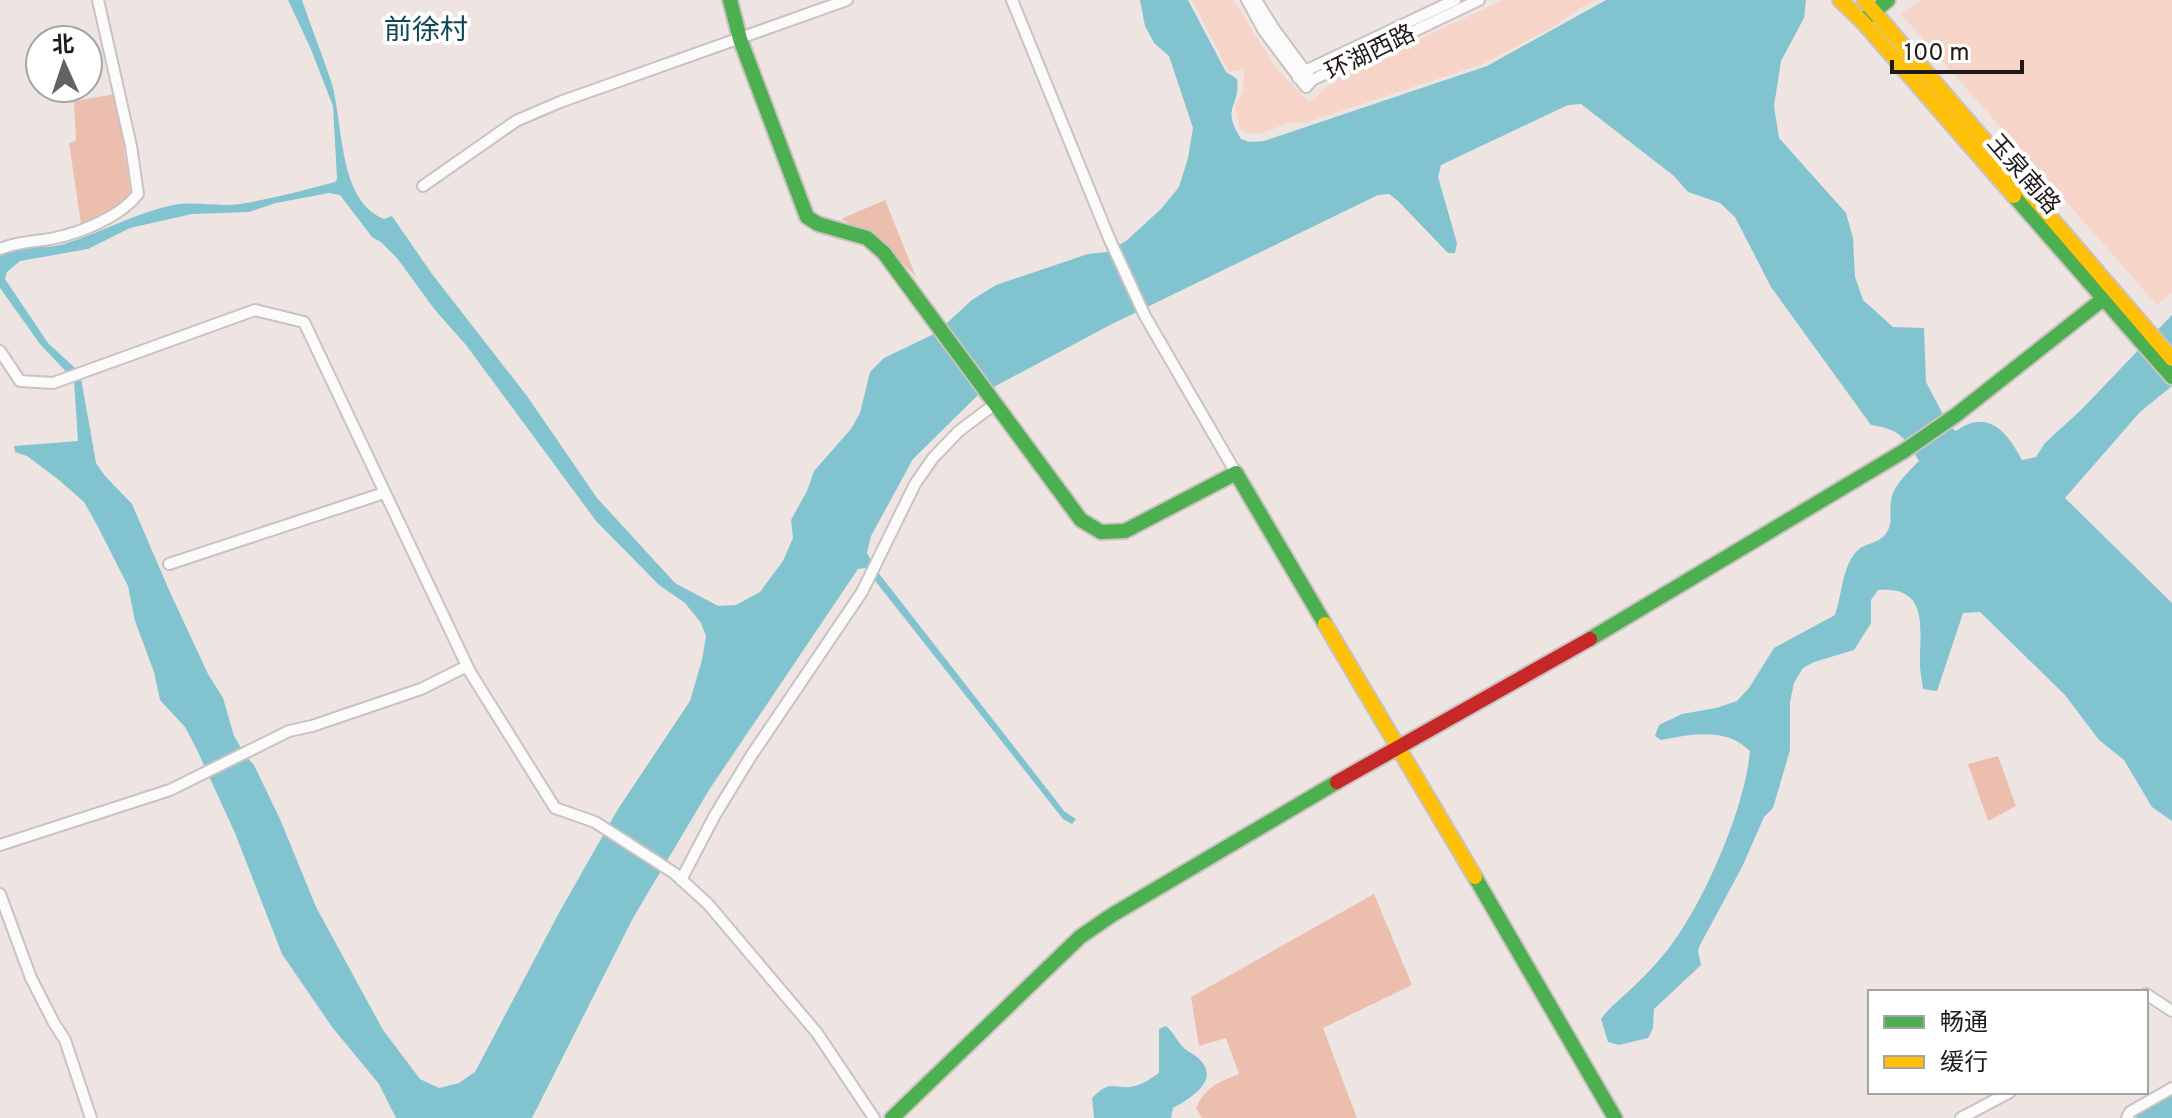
<svg xmlns="http://www.w3.org/2000/svg" width="2172" height="1118" viewBox="0 0 2172 1118" font-family="Overpass,'Noto Sans SC',sans-serif">
	<style>
		.green { fill: #f6d4c8 }
		.forest { fill: #ebbeae }
		.water { fill: #82c3d0; fill-rule: evenodd }
		.lines { fill: none; stroke-linecap: round; stroke-linejoin: round }
		.street-casing { stroke: #cac2c0; stroke-width: 14 }
		.fast-casing { stroke: #cac2c0; stroke-width: 18 }
		.slow-casing { stroke: #cac2c0; stroke-width: 18 }
		.jam-casing { stroke: #cac2c0; stroke-width: 18 }
		.street { stroke: #fcfbfb; stroke-width: 10 }
		.fast { stroke: #4caf50; stroke-width: 14 }
		.slow { stroke: #ffc107; stroke-width: 14 }
		.jam { stroke: #c62828; stroke-width: 14 }
		.labels { text-anchor: middle; stroke-width: 8; stroke-linejoin: round; paint-order: stroke }
		.street-label { font-size: 24px; fill: #1f1a18; stroke: #fff }
		.quarter-label { font-size: 28px; fill: #0e4854; stroke: #fff }
	</style>
	<rect width="100%" height="100%" fill="#eee5e2"/>
	<path class="green" d="M1192,0H1233L1277,69L1309,102L1341,75L1503,0H1597L1580,8L1553,27L1483,64L1305,123C1282,116 1269,142 1240,130L1235,105L1243,92L1244,69L1229,72Z
		M1921,0H2172V292L2157,305L1901,14Z"/>
	<path class="forest" d="M116,94L131,195L112,209L81,224L69,143L76,141L74,101Z
		M885,200L916,277C893,252 872,234 841,219Z
		M1998,756L2016,806L1988,821L1968,764Z
		M1374,894L1412,985L1323,1028L1357,1118H1202L1196,1108C1205,1087 1219,1082 1239,1074L1226,1038L1199,1046L1191,997Z"/>
	<path class="water" d="M288,0H302C311,27 322,54 331,81C344,122 337,200 384,219L392,216L432,274L527,396L597,498L675,583L718,606L736,605L760,592L783,561L793,538L791,520L807,491L814,471L851,429L860,413L870,372L884,358L936,333L972,300L996,285L1088,254L1106,252L1126,241L1161,209L1179,187L1188,158L1193,128L1169,56L1154,43L1145,26L1140,0H1188L1226,72L1237,79C1241,108 1220,105 1241,139L1249,142L1264,141L1487,66L1606,0H1806L1804,18L1781,61L1774,106L1779,138L1846,213L1853,238L1855,277L1863,300L1893,327L1924,328L1926,382L1949,426L1956,431C1988,408 2007,432 2022,460L2036,457L2045,443L2081,410L2172,315V386L2140,412L2065,498L2172,603V821L2152,807L2124,760L2099,740L2065,695L1980,612L1963,613L1937,691L1923,689C1922,681 1920,672 1920,664C1919,632 1931,585 1878,590L1871,600V623L1854,650L1814,662L1803,668L1794,683L1790,702V750L1773,808L1764,817L1742,867L1700,945L1698,951L1701,965L1654,1009L1653,1028L1648,1038L1619,1045L1608,1042L1601,1019C1610,1006 1620,1000 1631,989C1644,977 1658,962 1669,948C1704,903 1745,808 1750,751C1726,727 1692,734 1661,740L1655,736L1659,725L1682,714L1716,708L1737,701L1749,688L1774,648L1835,615C1842,596 1842,566 1857,551C1866,542 1880,544 1887,532C1893,522 1889,512 1891,501C1893,486 1908,472 1919,461C1906,438 1899,429 1871,425L1771,287L1735,217L1720,203L1688,192L1674,176L1581,104L1568,105L1441,165L1438,177L1457,243L1455,253H1448L1398,201L1389,194L1378,195L1110,325L977,396L913,459L871,536L867,553L877,571L1065,812L1076,819L1072,824L1063,819L865,568L858,569L709,790L633,918L532,1118H396L379,1084L332,1027L282,954L235,833L197,750L185,727L160,700L154,672L135,621L128,586L97,525L84,502L59,480L27,456L15,452L14,446L78,441L74,380L40,344L0,288V256C28,238 37,252 64,244C100,233 135,213 173,205C195,201 218,207 240,204C272,199 304,190 335,182L337,179L333,106L310,47ZM329,193L340,195L372,237L381,242L397,258L435,310L466,345L596,521L659,585L685,603L701,623L706,636L702,660L690,701L618,809L560,911L475,1072L459,1083L439,1088L420,1079L383,1030L316,907L280,819L254,765L246,756L234,736L223,698L208,674L169,590L132,504L105,476L96,463L81,378L77,370L48,343L5,279L7,272L20,261L88,249L130,228L192,214L249,212L276,203Z
		M1166,1026C1173,1032 1176,1039 1182,1046C1186,1051 1192,1053 1197,1057C1223,1079 1191,1098 1173,1108L1171,1118H1094L1092,1098C1112,1077 1115,1091 1135,1086C1144,1084 1151,1078 1159,1073V1029Z
		M2172,1094V1118H2136L2138,1113Z"/>
	<g class="lines">
		<defs>
			<path id="street" d="M1012,0L1109,238L1145,316L1236,473
				M1247,0L1264,31L1306,87L1312,80L1479,0
				M1256,0L1274,29L1308,75
				M1298,78L1305,71L1455,0
				M423,186L516,121L560,102L847,0
				M0,249C18,241 36,242 55,238C83,232 121,216 138,194L131,146L98,0
				M0,351L20,381L53,383L255,310L304,322L470,672L555,808L595,822L674,873L708,904L817,1033L874,1118
				M169,564L384,493
				M0,845L170,790L289,731L312,726L421,689L467,666
				M681,880L715,815L751,756L862,592L915,484L933,458L959,431L995,404
				M0,894L31,978L54,1023L65,1040L91,1118
				M2146,994L2172,1011
				M1961,1118L2010,1092
				M2127,1118L2130,1112L2172,1088"/>
			<path id="fast" d="M730,0L740,39L807,217L818,224L867,238L884,253L1081,520L1101,532L1125,531L1236,473L1325,624
				M1866,18L1888,0
				M2014,196L2172,377
				M1590,639L1904,451L1956,415L2112,292
				M1475,877L1615,1118
				M892,1118L1080,937L1112,915L1337,782"/>
			<path id="slow" d="M1840,0L1863,22L2014,196
				M1864,0L2172,359
				M1325,624L1475,877"/>
			<path id="jam" d="M1337,782L1590,639"/>
		</defs>
		<use href="#street" class="street-casing"/>
		<use href="#fast" class="fast-casing"/>
		<use href="#slow" class="slow-casing"/>
		<use href="#jam" class="jam-casing"/>
		<use href="#street" class="street"/>
		<use href="#fast" class="fast"/>
		<use href="#slow" class="slow"/>
		<use href="#jam" class="jam"/>
	</g>
	<g class="labels">
		<g class="street-label">
			<text transform="translate(1370 52) rotate(-26)" y="8">环湖西路</text>
			<text transform="translate(2024 174) rotate(49)" y="8">玉泉南路</text>
		</g>
		<g class="quarter-label">
			<text x="426" y="39">前徐村</text>
		</g>
	</g>
	<rect x="1868" y="990" width="280" height="104" fill="#ffffff" stroke="#a5a3a3" stroke-width="2"/>
	<rect x="1884" y="1016" width="40" height="12" fill="#4caf50" stroke="#a5a3a3" stroke-width="2"/>
	<text x="1940" y="1030" font-size="24" fill="#1f1a18">畅通</text>
	<rect x="1884" y="1056" width="40" height="12" fill="#ffc107" stroke="#a5a3a3" stroke-width="2"/>
	<text x="1940" y="1070" font-size="24" fill="#1f1a18">缓行</text>
	<g transform="translate(64 64) rotate(357)"><circle r="38" fill="#ffffff" stroke="#a5a3a3" stroke-width="2"/>
	<path d="M0-6L14 30L0 20L-14 30Z" fill="#67615f"/>
	<text y="-12" font-size="22" font-weight="bold" text-anchor="middle" fill="#1f1a18">北</text>
	</g>
	<path d="M1892 60v12h130v-12" fill="none" stroke="#1f1a18" stroke-width="4"/>
	<text x="1904" y="60" font-size="24" fill="#1f1a18" stroke="#ffffff" stroke-width="6" paint-order="stroke">100 m</text>
</svg>
